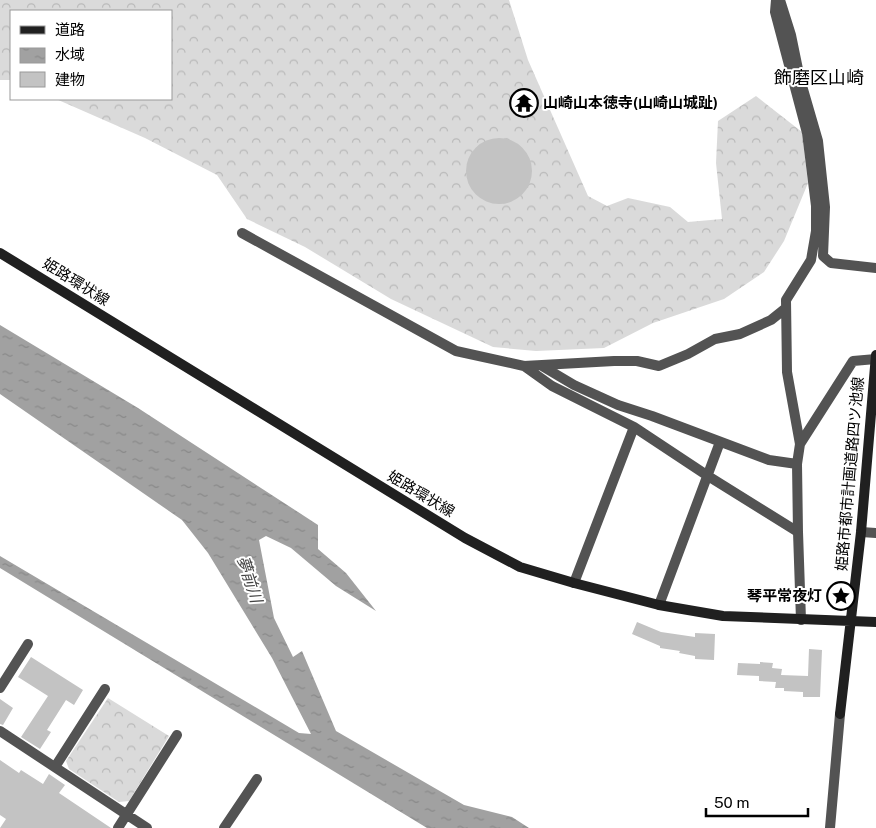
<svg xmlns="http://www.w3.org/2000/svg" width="876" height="828" viewBox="0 0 876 828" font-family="'Public Sans','Noto Sans JP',sans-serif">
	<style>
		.forest { fill: url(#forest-crowns) }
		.water { fill: url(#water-ripples) }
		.building { fill: #c3c3c3 }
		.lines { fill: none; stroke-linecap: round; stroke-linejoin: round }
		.street { stroke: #535353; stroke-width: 10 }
		.secondary { stroke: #202020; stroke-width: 10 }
		.labels { text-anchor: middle; stroke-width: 4; stroke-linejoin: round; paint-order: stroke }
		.poi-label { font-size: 15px; font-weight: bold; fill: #000; stroke: #fff; text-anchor: start }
		.street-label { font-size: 15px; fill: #000; stroke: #fff }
		.water-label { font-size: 16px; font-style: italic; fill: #424242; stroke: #fff }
		.quarter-label { font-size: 18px; fill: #000; stroke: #fff }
	</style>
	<defs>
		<pattern id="forest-crowns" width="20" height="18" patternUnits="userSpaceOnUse" patternTransform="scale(1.25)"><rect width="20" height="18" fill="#dadada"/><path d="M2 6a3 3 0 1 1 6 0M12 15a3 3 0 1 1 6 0" fill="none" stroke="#b9b9b9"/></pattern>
		<pattern id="water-ripples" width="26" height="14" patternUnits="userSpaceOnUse" patternTransform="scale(1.25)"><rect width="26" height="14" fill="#a1a1a1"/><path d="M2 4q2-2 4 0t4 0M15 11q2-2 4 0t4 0" fill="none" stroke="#898989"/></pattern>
	</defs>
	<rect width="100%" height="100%" fill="#fff"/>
	<path class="forest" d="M0,0H509L528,60L588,196L607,206L628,198L670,207L688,222L722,219L716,163L718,121L756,96L802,132L808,183L784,241L764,272L724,299L653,323L604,348L536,351L493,347L391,299L305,247L247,219L217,175L145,138L56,99H171V11H11V80H0Z
		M108,698L169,736L129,801L119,802L69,769L66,761Z"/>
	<path class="water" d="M0,325L138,408L318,525V549L346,573L376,611L336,586L291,548L266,536L259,540L274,618L293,657L302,651L336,731L464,805L512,817L529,828H427L0,568V556L299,733L311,734L272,658L208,553L182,520L0,394Z"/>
	<path class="building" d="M466 171a33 33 0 1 1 66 0a33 33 0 1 1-66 0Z
		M637,622L661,632L695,637V633L715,634L714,660L695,659V656L679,653L680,651L660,648V646L632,634Z
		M809,649L822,650L820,697H803V692L784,691V688H775L776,682L759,681V676L737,675L738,663L760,664V662L773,663L772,668L782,669L781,675L808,676Z
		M31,657L83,690L74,705L66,700L47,730L51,732L40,749L21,737L48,696L18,677Z
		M0,699L13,708L3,725L0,724Z
		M0,760L19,773L21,770L43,784L49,774L65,785L59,793L111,828H0L6,819L0,815Z"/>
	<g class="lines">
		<path class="street" d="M776,0L775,12L807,133L816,206V231L811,260L786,300L787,372L800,444
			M780,0L791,35L800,79L818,141L825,207L823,256L831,263L876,268
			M242,233L456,351L524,366L614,361H637L659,366L688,354L715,339L740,334L771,320L786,308
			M524,366L552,386L634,427
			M542,366L574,385L618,405L652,416L769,460L797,464
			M861,532L876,533
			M574,583L634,427L708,476L798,532
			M659,605L720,442
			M801,620L798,532L797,464L800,444L853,361L876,359
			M0,688L28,644
			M0,731L147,828
			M55,767L105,689
			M118,828L177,735
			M224,828L257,779
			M830,828L840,714"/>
		<path class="secondary" d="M0,253L465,538L520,567L574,583L659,605L723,616L876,622
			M840,714L861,532L876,355"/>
	</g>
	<defs>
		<symbol id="temple-ring" viewBox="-11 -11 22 22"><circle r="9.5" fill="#fff" stroke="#000" stroke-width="1.5"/><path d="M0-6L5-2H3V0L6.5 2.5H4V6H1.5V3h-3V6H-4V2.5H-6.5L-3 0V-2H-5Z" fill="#000"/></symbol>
		<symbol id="sight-ring" viewBox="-11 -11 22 22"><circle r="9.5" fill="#fff" stroke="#000" stroke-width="1.5"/><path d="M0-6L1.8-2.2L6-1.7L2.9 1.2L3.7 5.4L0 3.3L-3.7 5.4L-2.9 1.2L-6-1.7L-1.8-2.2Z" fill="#000"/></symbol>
	</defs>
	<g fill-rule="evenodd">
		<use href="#temple-ring" x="508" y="87" width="32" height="32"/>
		<use href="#sight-ring" x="825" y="580" width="32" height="32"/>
	</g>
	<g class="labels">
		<g class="poi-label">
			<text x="543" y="108">山崎山本徳寺(山崎山城趾)</text>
			<text x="822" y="601" text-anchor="end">琴平常夜灯</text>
		</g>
		<g class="street-label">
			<text transform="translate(76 282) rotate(32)" y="5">姫路環状線</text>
			<text transform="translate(850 474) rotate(-85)" y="5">姫路市都市計画道路四ツ池線</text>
			<text transform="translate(421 494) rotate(31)" y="5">姫路環状線</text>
		</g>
		<g class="water-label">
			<text transform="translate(250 579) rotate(72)" y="6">夢前川</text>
		</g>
		<g class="quarter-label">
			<text x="819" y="84">飾磨区山崎</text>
		</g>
	</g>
	<rect x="10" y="10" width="162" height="90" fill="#ffffff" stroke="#999999"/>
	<rect x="20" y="26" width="25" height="8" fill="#202020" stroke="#999999"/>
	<text x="55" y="35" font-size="15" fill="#000000">道路</text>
	<rect x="20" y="48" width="25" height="15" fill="url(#water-ripples)" stroke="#999999"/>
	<text x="55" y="60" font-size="15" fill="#000000">水域</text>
	<rect x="20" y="72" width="25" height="15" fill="#c3c3c3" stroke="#999999"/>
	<text x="55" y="85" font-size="15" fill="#000000">建物</text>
	<path d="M706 808v8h102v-8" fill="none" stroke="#000000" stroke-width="2.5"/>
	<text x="714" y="808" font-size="15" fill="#000000" stroke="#ffffff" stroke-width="4" paint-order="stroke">50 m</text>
</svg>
